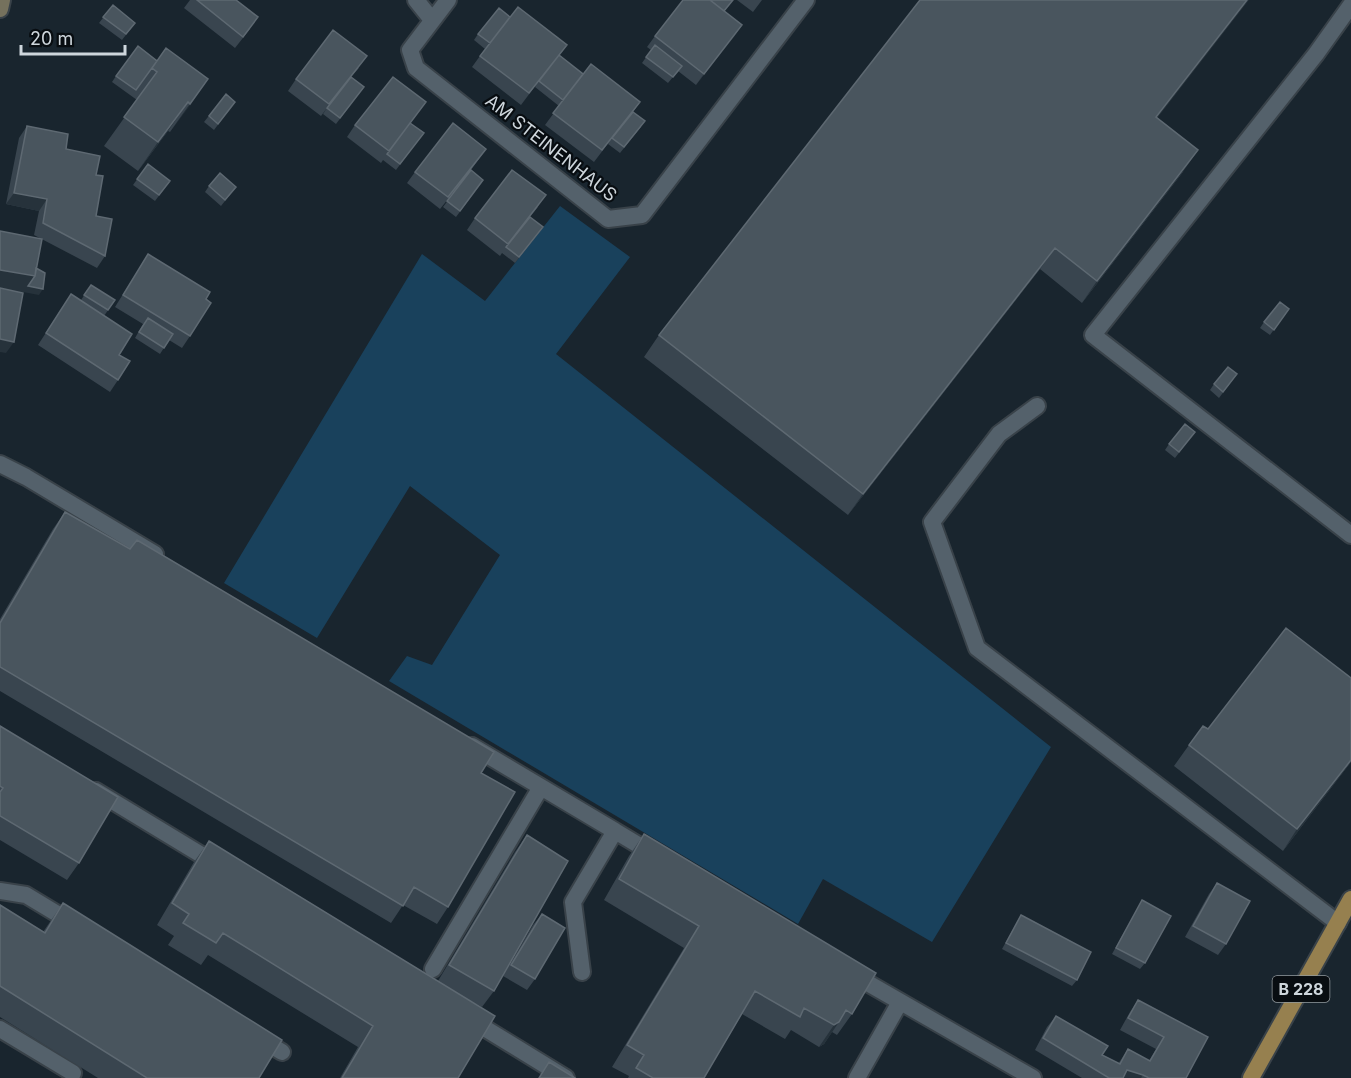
<svg xmlns="http://www.w3.org/2000/svg" width="1351" height="1078" viewBox="0 0 1351 1078" font-family="Inter,sans-serif">
	<style>
		.green { fill: #19415c }
		.lines { fill: none; stroke-linecap: round; stroke-linejoin: round }
		.service-casing { stroke: #394249; stroke-width: 20 }
		.minor-casing { stroke: #394249; stroke-width: 20 }
		.secondary-casing { stroke: #394249; stroke-width: 20 }
		.primary-casing { stroke: #394249; stroke-width: 20 }
		.service { stroke: #54616b; stroke-width: 16 }
		.minor { stroke: #54616b; stroke-width: 16 }
		.secondary { stroke: #75715d; stroke-width: 16 }
		.primary { stroke: #96804f; stroke-width: 16 }
		.wall { fill: #39454f }
		.shaded-wall { fill: #26323b }
		.building { fill: #49555e; stroke: #5e6972; stroke-width: 1.5 }
		.labels { text-anchor: middle; stroke-width: 4.5; stroke-linejoin: round; paint-order: stroke }
		.shield { fill: #080d11; stroke: #939a9f; stroke-width: 1.5 }
		.shield-label { font-size: 16px; font-weight: bold; fill: #ced6dc }
		.street-label { font-size: 18px; fill: #ced6dc; stroke: #080d11 }
	</style>
	<rect width="100%" height="100%" fill="#19252e"/>
	<path class="green" d="M560,206L630,257L556,354L1051,747L932,942L823,879L798,924L389,681L407,656L432,665L500,555L410,486L317,638L224,583L422,254L485,301Z"/>
	<g class="lines">
		<defs>
			<path id="service" d="M1351,5L1316,54L1093,335L1351,535
				M1037,406L999,434L932,522L977,648L1338,923
				M0,464L26,477L155,554
				M472,746L615,831
				M96,791L218,865
				M0,891L26,895L74,924
				M433,969L541,787
				M582,972L573,902L615,831L655,855
				M852,974L1033,1078
				M468,1018L566,1078
				M0,1029L73,1073
				M257,1037L282,1052
				M857,1078L900,1002"/>
			<path id="minor" d="M416,0L432,20
				M448,0L410,50L416,68L608,219L642,215L806,0"/>
			<path id="secondary" d="M0,9L2,0"/>
			<path id="primary" d="M1251,1078L1351,899"/>
		</defs>
		<use href="#service" class="service-casing"/>
		<use href="#minor" class="minor-casing"/>
		<use href="#secondary" class="secondary-casing"/>
		<use href="#primary" class="primary-casing"/>
		<use href="#service" class="service"/>
		<use href="#minor" class="minor"/>
		<use href="#secondary" class="secondary"/>
		<use href="#primary" class="primary"/>
	</g>
	<path class="wall" d="M190,0H236L250,29L235,48L184,8Z
		M737,0H762L753,12Z
		M113,5L135,23L122,40L99,23Z
		M724,11L742,25L696,85L678,71L668,83L642,63L651,50L647,47L655,36Z
		M478,34L559,55L583,74L640,102L633,112L641,127L620,153L608,144L610,141L594,162L545,125L559,106L535,87L536,85L521,105L472,67L485,49L474,40Z
		M157,61L208,79L170,132L168,131L138,171L104,146L137,100L112,82L116,76Z
		M359,68L351,77L364,87L336,124L323,114L327,108L321,116L288,91L296,79Z
		M226,94L235,102L214,130L204,122Z
		M1157,118L1183,172L1082,303L1040,269L848,515L644,357L659,335Z
		M411,124L419,139L396,170L383,160L381,163L347,137L355,125Z
		M27,126L66,149L96,175V216L105,256L97,268L34,235L39,211L6,204L19,138Z
		M486,149L471,170L479,186L456,217L443,207L461,183L440,209L407,183L415,172Z
		M148,164L170,181L155,201L133,185Z
		M209,186L236,187L221,206L205,192Z
		M538,207L530,217L539,232L515,263L502,253L500,256L467,230L475,218Z
		M148,254L206,299L190,336L182,348L169,340L160,354L135,338L143,324L115,307Z
		M91,285L115,300L104,316L119,355L118,380L110,392L38,345L71,294L81,300Z
		M1289,309L1270,335L1260,328L1264,322Z
		M1237,374L1219,398L1210,390L1214,384Z
		M1195,432L1175,458L1165,450L1169,444Z
		M65,512L481,773L448,907L437,924L403,905L391,923L0,691V619L53,529Z
		M1351,678V762L1283,851L1174,766L1189,745L1208,729Z
		M0,726L79,863L67,880L0,840Z
		M644,834L852,1014L837,1035L832,1032L824,1044L819,1047L791,1030L785,1039L742,1014L704,1078H628L629,1076L612,1067L684,948L604,900L629,856Z
		M527,835L494,991L482,1007L465,998L458,1078H459H340L358,1047L208,955L201,965L168,945L174,936L157,925L194,862L209,841L438,981L515,852Z
		M1217,883L1226,944L1218,955L1185,937L1209,894Z
		M1142,900L1145,963L1140,969L1112,954Z
		M63,903L259,1078H98L0,1017V905L43,932Z
		M542,914L535,979L527,990L503,976L533,925Z
		M1021,915L1077,980L1072,986L1002,949Z
		M1138,1000L1208,1037L1186,1078H1082L1035,1050L1047,1027L1056,1016L1102,1055L1118,1064L1128,1049L1149,1061L1156,1049L1120,1030L1130,1012Z"/>
	<path class="shaded-wall" d="M1247,0H1249L1141,139L1156,117Z
		M742,25L734,37L696,85L704,74Z
		M208,79L188,108L170,132L190,104Z
		M188,102L168,131L138,171L158,142Z
		M1198,150L1183,172L1082,303L1097,281Z
		M14,193L47,199L39,211L6,204Z
		M1055,248L1040,269L848,515L863,494Z
		M0,270L35,276L43,289L39,295L23,292L0,302Z
		M0,339L14,342L6,353L0,352Z
		M1351,760V762L1283,851L1297,829Z
		M839,1022L824,1044L819,1047L834,1025Z
		M1127,1070L1143,1075L1141,1078H1121Z"/>
	<path class="building" d="M197,0H236L258,17L243,37Z
		M683,0H710L742,25L704,74L655,36Z
		M710,0H733L724,11Z
		M920,0H1247L1156,117L1198,150L1097,281L1055,248L863,494L659,335Z
		M113,5L135,23L126,34L103,17Z
		M518,7L567,45L529,93L480,56Z
		M499,8L510,17L490,43L478,34Z
		M333,30L367,56L329,104L296,79Z
		M655,45L682,66L673,77L646,57Z
		M138,46L157,61L136,90L116,76Z
		M166,48L208,79L190,104L188,102L158,142L124,117L157,72L152,68Z
		M559,55L583,74L563,100L539,81Z
		M591,64L640,102L602,150L553,113Z
		M351,77L364,87L340,118L327,108Z
		M393,77L426,102L389,151L355,125Z
		M226,94L235,102L218,124L209,116Z
		M633,112L645,121L624,147L612,138Z
		M410,123L424,133L400,164L387,154Z
		M453,123L486,149L448,197L415,172Z
		M27,126L68,134L66,149L100,156L96,175L103,176L96,216L112,219L105,256L43,223L47,199L14,193Z
		M148,164L170,181L159,195L137,179Z
		M471,170L483,180L460,211L447,201Z
		M512,170L546,195L508,244L475,218Z
		M220,173L236,187L225,200L209,186Z
		M530,217L543,227L519,257L506,247Z
		M0,231L42,239L35,276L0,270Z
		M148,254L210,292L206,299L211,303L190,336L123,295Z
		M36,268L45,273L43,289L28,286L35,276Z
		M91,285L115,300L108,310L84,295Z
		M0,288L23,293L14,342L0,339Z
		M71,294L132,334L119,355L130,361L118,380L46,333Z
		M1280,302L1289,309L1274,330L1264,322Z
		M148,318L173,334L164,348L139,332Z
		M1228,367L1237,374L1223,392L1214,384Z
		M1185,424L1195,432L1179,452L1169,444Z
		M65,512L130,549L137,540L494,752L481,773L515,792L448,907L414,887L403,906L0,667V623Z
		M1286,628L1351,678V760L1297,829L1189,745L1203,726L1208,729Z
		M0,726L118,797L79,863L0,816V792L3,788L0,786Z
		M644,834L876,973L852,1014L846,1010L839,1022L834,1025L804,1008L800,1017L755,991L704,1078H653L636,1068L644,1055L627,1045L699,926L619,879Z
		M527,835L568,861L494,991L449,965Z
		M209,841L495,1016L458,1078H459H342L373,1026L223,933L216,943L183,923L189,914L172,903Z
		M1217,883L1250,901L1226,944L1193,926Z
		M1142,900L1171,916L1145,963L1116,948Z
		M63,903L282,1040L259,1078H147L0,986V905L45,933Z
		M542,914L565,928L535,979L511,965Z
		M1021,915L1091,952L1077,980L1006,943Z
		M1138,1000L1208,1037L1186,1078H1149L1143,1075L1127,1070L1123,1078H1109L1043,1038L1056,1016L1108,1046L1102,1055L1120,1064L1128,1049L1150,1061L1164,1037L1128,1018Z
		M549,1062L575,1078H539Z"/>
	<g class="labels">
		<rect class="shield" x="1272.5" y="976" width="57" height="26" rx="4.5"/>
		<g class="shield-label">
			<text x="1301" y="995">B 228</text>
		</g>
		<g class="street-label">
			<text transform="translate(551 148) rotate(38)" y="6">AM STEINENHAUS</text>
		</g>
	</g>
	<path d="M21 45v9h104v-9" fill="none" stroke="#ced6dc" stroke-width="3"/>
	<text x="30" y="45" font-size="18" fill="#ced6dc" stroke="#080d11" stroke-width="4.5" paint-order="stroke">20 m</text>
</svg>
